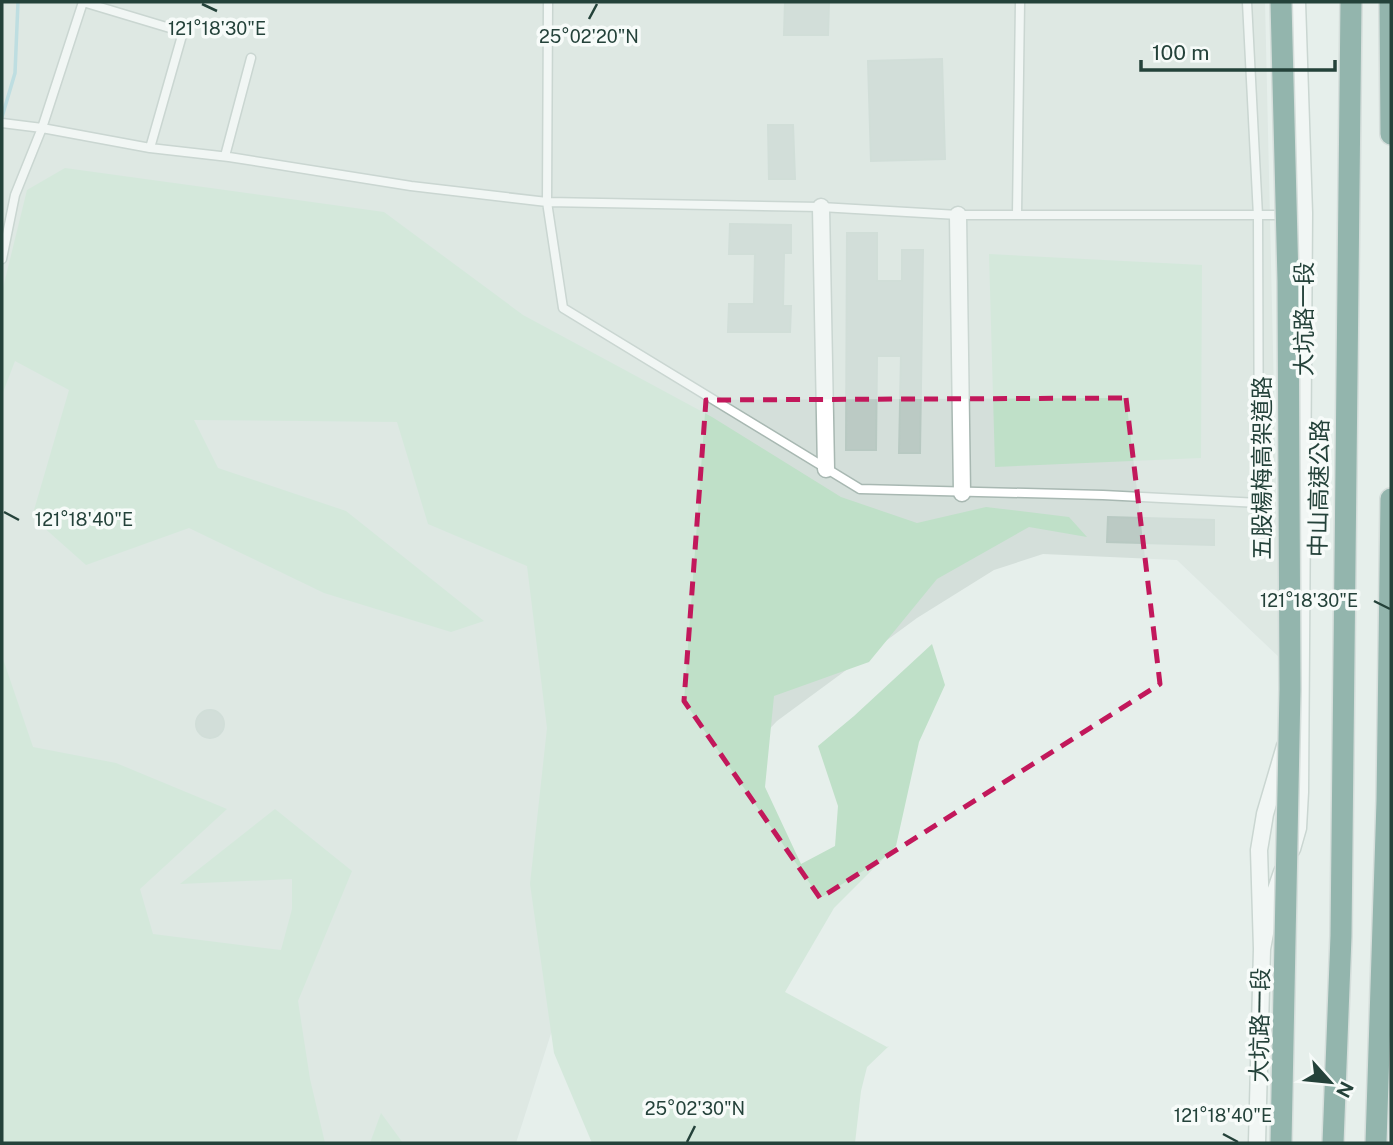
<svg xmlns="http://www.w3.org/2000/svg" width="1393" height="1145" viewBox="0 0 1393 1145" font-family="'Public Sans','Noto Sans TC',sans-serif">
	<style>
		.built { fill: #d4dfda }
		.green { fill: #bfe0c8 }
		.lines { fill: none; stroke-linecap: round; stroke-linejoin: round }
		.stream { stroke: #8ec9d4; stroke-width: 3.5 }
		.building { fill: #bbcac4; stroke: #b8c9c2; stroke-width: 2 }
		.lane-casing { stroke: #a8b8b2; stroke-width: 11 }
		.street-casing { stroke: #a8b8b2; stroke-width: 19 }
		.highway-casing { stroke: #c2cac8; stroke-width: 24 }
		.lane { stroke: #fff; stroke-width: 8 }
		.street { stroke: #fff; stroke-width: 16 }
		.highway { stroke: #2f6f62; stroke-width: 21 }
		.highway-bridge-casing { stroke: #c2cac8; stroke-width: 24; stroke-linecap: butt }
		.highway-bridge { stroke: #2f6f62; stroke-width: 21 }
		.marked { fill: none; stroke: #c2185b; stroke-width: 5; stroke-dasharray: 14 9; stroke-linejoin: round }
		.ticks { fill: none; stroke: #24423a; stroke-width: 2.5 }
		.labels { text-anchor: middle; stroke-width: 7; stroke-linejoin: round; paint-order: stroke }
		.street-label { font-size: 23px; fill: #24423a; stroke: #f7fbf9 }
		.ticks-label { font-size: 18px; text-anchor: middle; fill: #24423a; stroke: #f7fbf9; stroke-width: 7; stroke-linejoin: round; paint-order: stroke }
	</style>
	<rect width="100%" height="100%" fill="#e6efeb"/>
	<path class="built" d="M2,2H1265L1280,658L1177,560L1043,554L994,570L917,618L777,721L586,924L516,1143H2Z"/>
	<path class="green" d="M65,168L384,212L523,315L712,417L841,497L917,523L986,507L1069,517L1087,537L1029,527L937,579L869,662L774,696L765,787L801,864L835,846L838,806L818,746L854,716L932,644L945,685L919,742L896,846L834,908L785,992L887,1047L889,1046L867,1067L861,1091L855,1143H592L554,1053L530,884L547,728L527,566L428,524L397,422L194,420L218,468L346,511L484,621L451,632L324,593L189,528L86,565L32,517L69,390L15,361L2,395V292L27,190Z
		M989,254L1202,265L1201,458L995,467Z
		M2,656L33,747L116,763L227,809L140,889L153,934L281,950L292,909V879L180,884L275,809L352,871L298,1001L310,1079L325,1143H2Z
		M381,1113L403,1143H370Z"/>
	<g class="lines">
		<path class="stream" d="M2,117L15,73L18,2"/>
	</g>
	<path class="building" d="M785,2H829L828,35H784Z
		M942,59L945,159L871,161L868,61Z
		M768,125H793L795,179H769Z
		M730,224L791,225V253H784L783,306H791L790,332H728L729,304H754L755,254H729Z
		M847,233H877V281H902V250H923L920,453H899L901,356H877L876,450H846Z
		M1108,517L1214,520V545L1107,542Z
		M196 724a14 14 0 1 1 28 0a14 14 0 1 1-28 0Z"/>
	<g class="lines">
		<defs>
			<path id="lane" d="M83,2L183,32L150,148
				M548,2L547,202L563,308L860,489L1103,495L1259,503L1258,216L1247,2
				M2,123L42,128L150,148L229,157L411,186L547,202L821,207L958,215H1284
				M225,156L251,58
				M1017,214L1020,2
				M2,259L15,195L42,128L83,2"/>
			<path id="street" d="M821,207L826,469
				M958,215L962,493
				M1292,849L1298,828L1300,792L1304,213L1297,2
				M1262,949L1270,907L1282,872
				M1257,1143L1262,949L1259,850L1265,814L1285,746"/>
			<path id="highway" d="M1390,2L1391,134
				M1333,1143L1341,936L1351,2
				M1376,1143L1387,801L1391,499"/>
		</defs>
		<use href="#lane" class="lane-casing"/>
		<use href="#street" class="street-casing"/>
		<use href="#highway" class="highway-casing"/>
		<use href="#lane" class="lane"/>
		<use href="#street" class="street"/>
		<use href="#highway" class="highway"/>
		<defs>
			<path id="highway-bridge" d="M1281,1143L1290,689L1288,281L1281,2"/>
		</defs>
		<use href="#highway-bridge" class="highway-bridge-casing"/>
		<use href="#highway-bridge" class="highway-bridge"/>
	</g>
	<path d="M0 0H1393V1145H0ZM1126,398L1160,684L820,898L684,701L706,400Z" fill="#e6efeb" fill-opacity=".55" fill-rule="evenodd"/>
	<path class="marked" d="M1126,398L1160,684L820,898L684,701L706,400Z"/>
	<path class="ticks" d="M202,4L217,11M589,19L597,4M4,512L19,520M1374,601L1390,609M1223,1134L1238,1142M687,1142L695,1126"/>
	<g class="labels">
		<g class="street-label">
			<text transform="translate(1304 319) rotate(-90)" y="8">大坑路一段</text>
			<text transform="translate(1262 468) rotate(-90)" y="8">五股楊梅高架道路</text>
			<text transform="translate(1319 488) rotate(-89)" y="8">中山高速公路</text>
			<text transform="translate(1260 1025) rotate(-89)" y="8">大坑路一段</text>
		</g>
	</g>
	<g class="ticks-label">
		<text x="217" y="35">121°18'30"E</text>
		<text x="589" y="43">25°02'20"N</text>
		<text x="84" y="526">121°18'40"E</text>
		<text x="1309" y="607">121°18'30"E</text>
		<text x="695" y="1115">25°02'30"N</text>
		<text x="1223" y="1122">121°18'40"E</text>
	</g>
	<rect width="1393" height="1145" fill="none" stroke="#24423a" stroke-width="7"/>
	<g transform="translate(1330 1082) rotate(117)" stroke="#f7fbf9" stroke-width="5" paint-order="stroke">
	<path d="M0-5L12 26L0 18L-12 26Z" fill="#24423a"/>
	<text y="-10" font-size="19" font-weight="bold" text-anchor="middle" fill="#24423a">N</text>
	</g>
	<path d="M1141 60v10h194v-10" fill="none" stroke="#24423a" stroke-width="3.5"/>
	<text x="1152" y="60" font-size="21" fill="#24423a" stroke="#f7fbf9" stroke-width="5" paint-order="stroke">100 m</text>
</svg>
